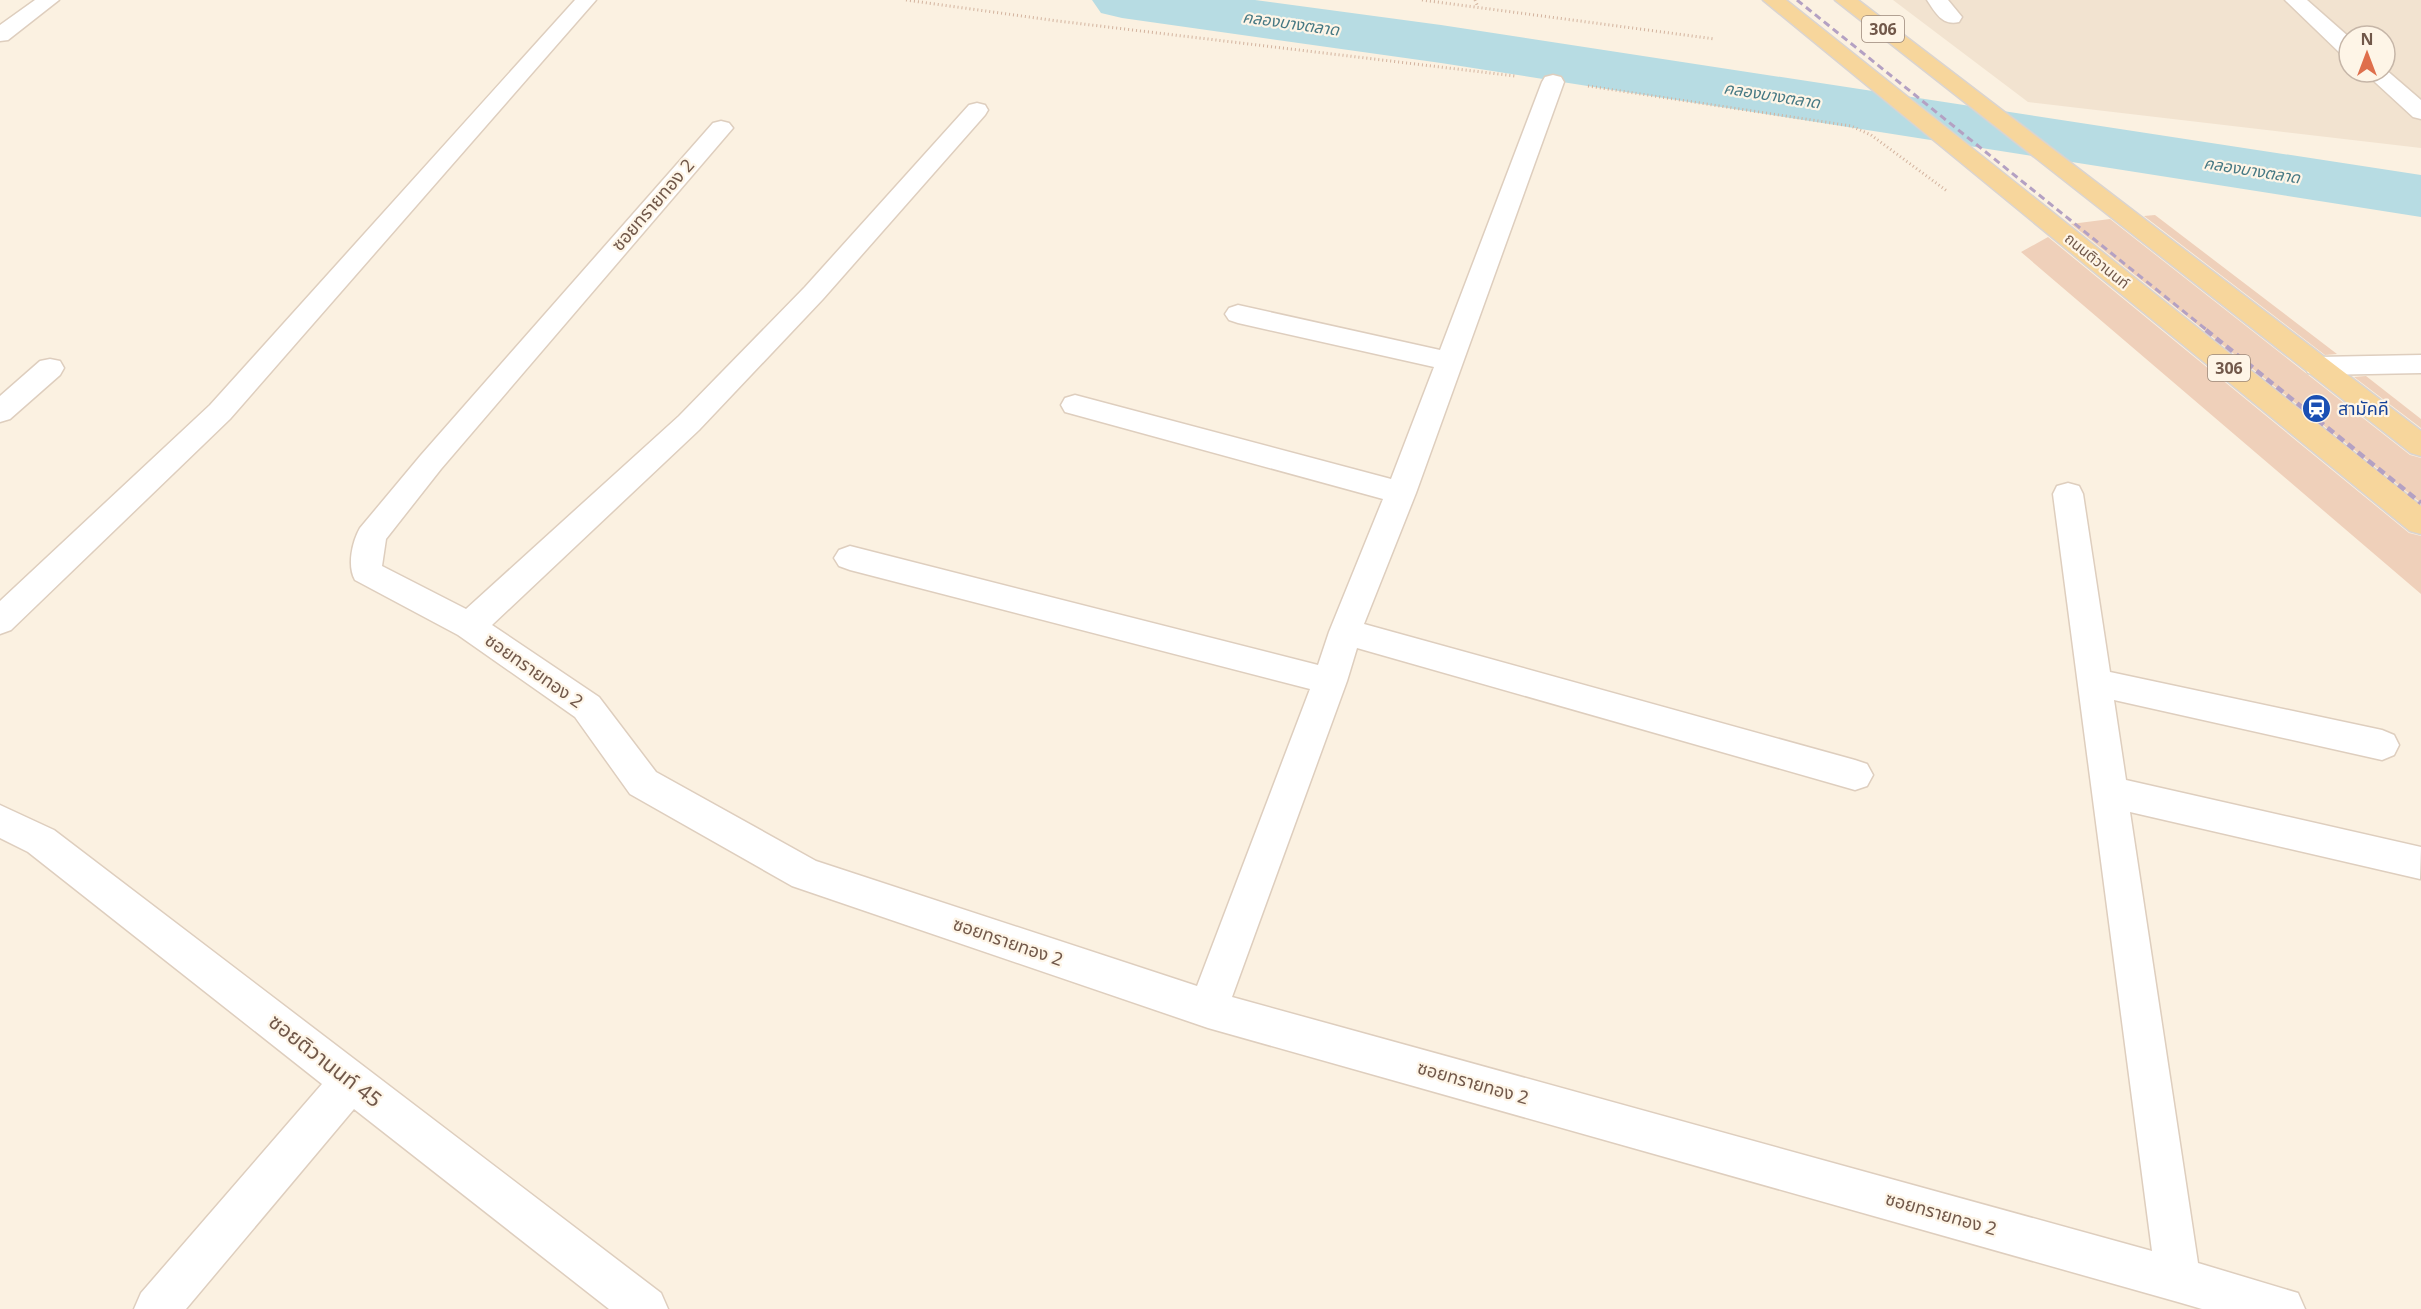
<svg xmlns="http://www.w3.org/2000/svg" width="2421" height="1309" viewBox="0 0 2421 1309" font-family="'Noto Sans','Noto Sans Thai',sans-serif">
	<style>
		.residential { fill: #f2e3d0; fill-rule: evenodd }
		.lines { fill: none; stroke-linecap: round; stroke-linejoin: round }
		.river { fill: #b7dce3; fill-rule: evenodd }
		.building { fill: #efd0ba }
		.minor-casing { stroke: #decebe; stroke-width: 3 }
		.major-casing { stroke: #dad4d0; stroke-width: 3 }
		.path { stroke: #d3b39e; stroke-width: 3; stroke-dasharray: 1 3; stroke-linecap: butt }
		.minor { fill: #fff; fill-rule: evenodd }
		.major { fill: #f7d69c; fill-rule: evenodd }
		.rail-far1 { stroke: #b4a1c3; stroke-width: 3; stroke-dasharray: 7 4.5; stroke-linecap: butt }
		.rail { stroke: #b4a1c3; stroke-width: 4.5; stroke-dasharray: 8 5; stroke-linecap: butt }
		.labels { text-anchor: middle; stroke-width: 4.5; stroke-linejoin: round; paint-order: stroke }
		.far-street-label { font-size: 15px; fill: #71584a; stroke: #fef5e7 }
		.far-water-label { font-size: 16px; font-style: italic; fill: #457883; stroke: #fef5e7 }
		.shield { fill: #fef5e7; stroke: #9b8779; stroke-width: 1.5 }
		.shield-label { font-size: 16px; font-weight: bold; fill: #71584a }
		.street-label { font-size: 18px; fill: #71584a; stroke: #fef5e7 }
		.transit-label { font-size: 18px; fill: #164399; stroke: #fef5e7; text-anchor: start }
		.near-street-label { font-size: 21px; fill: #71584a; stroke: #fef5e7 }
	</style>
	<rect width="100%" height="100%" fill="#fbf1e1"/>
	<path class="residential" d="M1893,0H2421V148L2028,102ZM2349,36H2385V72H2349Z"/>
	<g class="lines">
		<path class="river" d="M1092,0H1255L1441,25L2421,175V217L1441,63L1122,18L1101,13Z"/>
	</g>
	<path class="building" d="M2155,215L2337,354L2325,355L2144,216Z
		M2110,219L2410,455L2421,458V503L2071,224Z
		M2048,237L2409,533L2421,536V594L2021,252Z
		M2366,376L2421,419V428L2354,377Z"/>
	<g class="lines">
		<defs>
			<path id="minor" d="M35,0H59L8,40L0,41V25Z
				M575,0H596L230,419L11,630L0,634V601L210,405Z
				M1927,0H1948L1962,17L1959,22C1942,26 1935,12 1927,0Z
				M2285,0H2307L2349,37V56L2341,54Z
				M2385,69L2421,100V119L2413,117L2364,72H2385Z
				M1553,75L1561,77L1564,82L1416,493L1364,624L1855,760L1867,764L1873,775L1867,786L1855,790L1357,648L1347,681L1232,997L2152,1251L2053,494L2057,486L2068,483L2079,486L2083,494L2110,672L2382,730L2394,735L2399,745L2394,755L2382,760L2114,700L2126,780L2421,847L2420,879L2130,812L2198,1263L2298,1293L2305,1309H2202L2178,1302L1208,1028L792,886L630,794L575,717L458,635L355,580C347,566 352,542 360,528L421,455L713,123L721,121L729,123L733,128L441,469L386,539L382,566L466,609L679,416L805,287L969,105L977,103L985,105L988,110L985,115L823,299L699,430L492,625L599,697L656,772L816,861L1197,986L1310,689L850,570L839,566L834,558L839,550L850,546L1318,665L1329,632L1383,499L1065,412L1061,405L1065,398L1075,395L1391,479L1434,367L1238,323L1229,320L1225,314L1229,308L1238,305L1440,350L1542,82L1545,77Z
				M2421,355V373L2318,375L2308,373L2304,366L2308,359L2318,357Z
				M50,359L60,361L64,368L60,375L10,419L0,422V396L40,361Z
				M0,805L54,830L661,1293L668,1309H609L354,1109L186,1309H134L141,1293L322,1084L28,852L0,838Z"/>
			<path id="major" d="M1763,0H1786L2421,506V534L2410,531Z
				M1835,0H1858L2421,431V456L2411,453Z"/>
		</defs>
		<use href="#minor" class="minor-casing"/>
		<use href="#major" class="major-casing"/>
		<path class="path" d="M906,0L1058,21L1515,76
			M1422,0L1715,39
			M1475,0L1478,7
			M1588,86L1851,126L1871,135L1947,191"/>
		<use href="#minor" class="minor"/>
		<use href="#major" class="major"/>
		<path class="rail-far1" d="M1797,0L2208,331"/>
		<path class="rail" d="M2206,330L2421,503"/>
	</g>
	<defs>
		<symbol id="station-disc" viewBox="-11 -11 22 22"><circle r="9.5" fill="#1a4fb4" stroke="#fef5e7"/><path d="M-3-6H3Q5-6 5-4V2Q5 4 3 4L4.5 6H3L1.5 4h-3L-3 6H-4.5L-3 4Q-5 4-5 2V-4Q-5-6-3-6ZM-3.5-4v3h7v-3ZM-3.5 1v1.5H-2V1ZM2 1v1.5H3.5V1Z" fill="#fff"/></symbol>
	</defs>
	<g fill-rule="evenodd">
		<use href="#station-disc" x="2300" y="392" width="33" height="33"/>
	</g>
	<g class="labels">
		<g class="far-street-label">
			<text transform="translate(2097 261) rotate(39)" y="5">ถนนติวานนท์</text>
		</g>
		<g class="far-water-label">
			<text transform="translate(1291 23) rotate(8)" y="6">คลองบางตลาด</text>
			<text transform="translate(1772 95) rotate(9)" y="6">คลองบางตลาด</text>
			<text transform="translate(2252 170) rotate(9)" y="6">คลองบางตลาด</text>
		</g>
		<g class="shield">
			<rect x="1862" y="16" width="42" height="26" rx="4.5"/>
			<rect x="2208" y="355" width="42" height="26" rx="4.5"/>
		</g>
		<g class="shield-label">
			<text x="1883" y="35">306</text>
			<text x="2229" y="374">306</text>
		</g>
		<g class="street-label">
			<text transform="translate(653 205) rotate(-49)" y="6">ซอยทรายทอง 2</text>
			<text transform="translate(534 671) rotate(35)" y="6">ซอยทรายทอง 2</text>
			<text transform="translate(1008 942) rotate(19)" y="6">ซอยทรายทอง 2</text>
			<text transform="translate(1473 1083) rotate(16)" y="6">ซอยทรายทอง 2</text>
			<text transform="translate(1941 1214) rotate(16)" y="6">ซอยทรายทอง 2</text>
		</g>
		<g class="transit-label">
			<text x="2338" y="415">สามัคคี</text>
		</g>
		<g class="near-street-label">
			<text transform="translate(325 1061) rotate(38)" y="7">ซอยติวานนท์ 45</text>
		</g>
	</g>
	<g transform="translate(2367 54)"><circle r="28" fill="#fef5e7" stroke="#c6b6a8" stroke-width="1.5"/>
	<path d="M0-4.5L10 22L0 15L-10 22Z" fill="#df6f4c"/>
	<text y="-9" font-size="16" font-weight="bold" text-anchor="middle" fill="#71584a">N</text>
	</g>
</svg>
